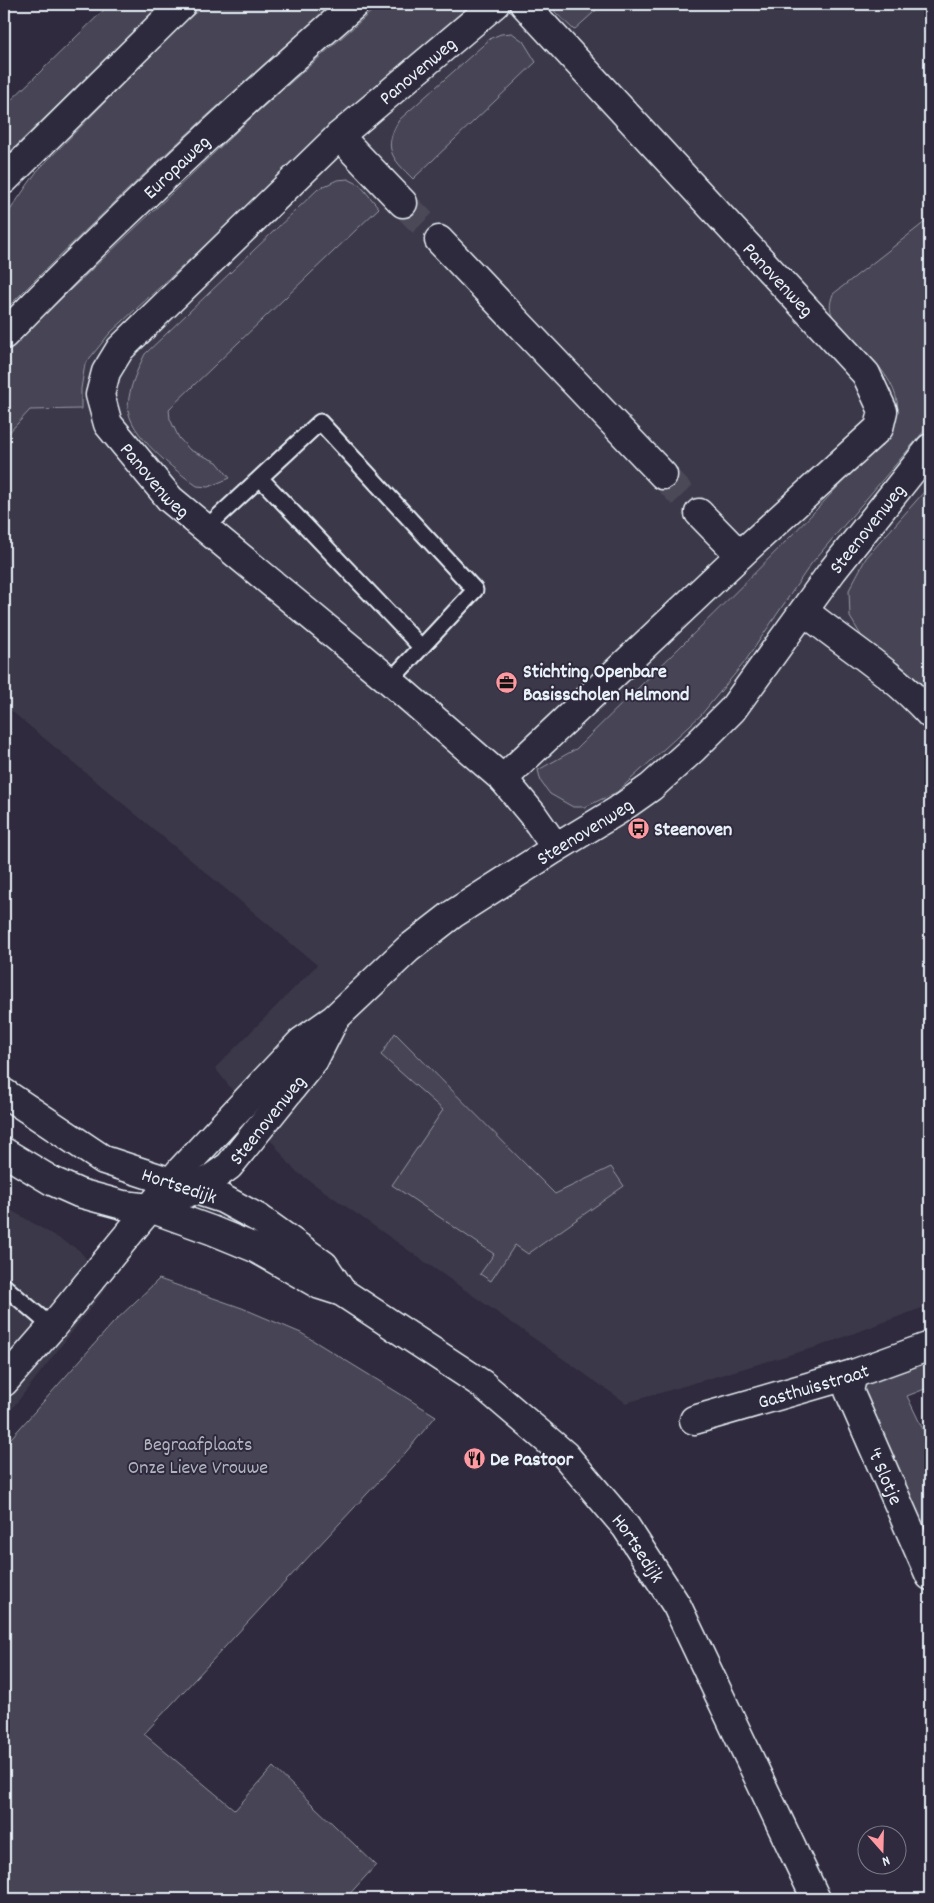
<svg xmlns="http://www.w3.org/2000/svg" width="934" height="1903" viewBox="0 0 934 1903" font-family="Dekko,sans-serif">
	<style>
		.built { fill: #3b3749 }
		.green { fill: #464455; stroke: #979aa6 }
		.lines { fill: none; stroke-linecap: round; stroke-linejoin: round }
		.minor-tunnel { stroke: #4b4859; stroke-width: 28; stroke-dasharray: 28 14; stroke-linecap: butt }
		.service-casing { stroke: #e8f1f8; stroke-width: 19 }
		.minor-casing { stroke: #e8f1f8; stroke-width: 31 }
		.tertiary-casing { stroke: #e8f1f8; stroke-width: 31 }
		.primary-casing { stroke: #e8f1f8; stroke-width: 31 }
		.service { stroke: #2f2a3d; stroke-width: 15 }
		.minor { stroke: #2f2a3d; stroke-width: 28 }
		.tertiary { stroke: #2f2a3d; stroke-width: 28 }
		.primary { stroke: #2f2a3d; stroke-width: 28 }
		.labels { text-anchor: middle; stroke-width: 4; stroke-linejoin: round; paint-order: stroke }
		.street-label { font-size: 20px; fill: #e8f1f8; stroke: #2f2a3d }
		.poi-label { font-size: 20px; font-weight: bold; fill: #e8f1f8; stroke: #2f2a3d; text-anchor: start }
		.park-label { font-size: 20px; fill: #afb4bf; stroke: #2f2a3d }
	</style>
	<rect width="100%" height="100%" fill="#2f2a3d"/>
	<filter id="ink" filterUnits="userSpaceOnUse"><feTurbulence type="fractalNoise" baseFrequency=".02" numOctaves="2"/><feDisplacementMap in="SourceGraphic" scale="10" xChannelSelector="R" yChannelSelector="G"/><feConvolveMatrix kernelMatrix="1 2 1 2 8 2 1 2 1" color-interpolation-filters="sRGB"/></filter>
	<g filter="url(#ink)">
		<path class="built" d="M451,4H930V1305L820,1346L626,1403L294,1170L215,1068L317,965L4,705V391Z
			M4,1206L79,1250L108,1286L4,1419Z"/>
		<path class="green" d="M110,4H161L4,158V107Z
			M206,4H333C219,102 110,204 4,311V219L37,171L181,25Z
			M380,4H473L410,57L110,333L85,364L81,389V409L30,410L4,438V353L256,113Z
			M553,4H603L574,30L555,12Z
			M512,33L523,41L536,62L413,179C392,158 382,149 399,120L491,38L501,34Z
			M348,179L360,185L379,208L169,409L170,419L179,438L190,450L217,462L230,478L208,487L197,486C176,471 127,434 128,406C129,388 137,370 145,354L318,189L337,180Z
			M930,218V424L811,564L744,663L701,715L617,792L585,807H573L550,794L541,782L538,770L576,749C667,659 761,570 848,476C861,461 893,434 897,415C904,381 856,343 835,321C829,310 829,305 833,294Z
			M930,485V694L862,637L850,617L849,590L866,558Z
			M395,1033L555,1194L611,1167L624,1186L528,1254L515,1245L491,1281L480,1274L494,1254L392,1185L443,1110L381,1055Z
			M159,1279L242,1308L301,1333L436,1416L406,1452L144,1734L235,1810L273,1767L376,1865L345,1899H4V1446L113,1323Z
			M930,1354V1387L907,1396L930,1444V1549L866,1406L861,1377Z"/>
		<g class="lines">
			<path class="minor-tunnel" d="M403,203L439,240
				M663,475L699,513"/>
			<defs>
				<path id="service" d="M260,478L421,647
					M206,528L320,422L475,590L390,681
					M4,1286L52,1327"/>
				<g id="minor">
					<path id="s1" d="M495,4L339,136L120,349L106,372L100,395L108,424L170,499L390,681L503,779L533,815L556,848"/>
					<path d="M339,136L403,203"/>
					<path d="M439,240L663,475"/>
					<path d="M699,513L740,555"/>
					<path d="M804,611C846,645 893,673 930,714"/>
					<path d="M503,779L740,555L879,428L883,411L866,374L524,4"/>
					<path id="s2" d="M177,1197L195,1190L229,1166L314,1060L333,1022"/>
					<path id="s3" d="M853,1374L849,1391L930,1576"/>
					<path id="s4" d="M4,1382L52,1327L182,1169L301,1042L334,1019L408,949L453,914L556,848L617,811L651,787L693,749L732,710L833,570L930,448"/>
					<path id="s5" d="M694,1420L853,1374L930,1346"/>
				</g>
				<g id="tertiary">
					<path id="s6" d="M4,1093L104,1160L223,1199L260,1219L324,1265L342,1292"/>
					<path id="s7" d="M4,1152L52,1181L79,1193L123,1205L150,1208L211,1230L255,1248L320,1285L342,1292L482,1384L565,1455L626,1527L677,1606L816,1899"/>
				</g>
				<g id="primary">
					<path d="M4,180L182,4"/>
					<path id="s8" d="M4,335C116,219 234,110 355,4"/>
				</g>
			</defs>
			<use href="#service" class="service-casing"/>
			<use href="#minor" class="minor-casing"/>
			<use href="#tertiary" class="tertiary-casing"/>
			<use href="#primary" class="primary-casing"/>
			<use href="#service" class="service"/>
			<use href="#minor" class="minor"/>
			<use href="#tertiary" class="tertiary"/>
			<use href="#primary" class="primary"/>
		</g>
	</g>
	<defs>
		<symbol id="office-disc" viewBox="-11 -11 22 22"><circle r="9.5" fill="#ff9aa2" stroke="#2f2a3d"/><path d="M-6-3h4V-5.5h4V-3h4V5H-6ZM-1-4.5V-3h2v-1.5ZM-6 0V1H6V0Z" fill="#111"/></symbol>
		<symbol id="bus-disc" viewBox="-11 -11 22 22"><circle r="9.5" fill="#ff9aa2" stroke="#2f2a3d"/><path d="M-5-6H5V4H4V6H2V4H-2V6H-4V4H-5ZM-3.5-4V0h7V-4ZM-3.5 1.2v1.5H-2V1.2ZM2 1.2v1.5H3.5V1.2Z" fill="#111"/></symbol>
		<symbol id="restaurant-disc" viewBox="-11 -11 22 22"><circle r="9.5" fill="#ff9aa2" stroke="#2f2a3d"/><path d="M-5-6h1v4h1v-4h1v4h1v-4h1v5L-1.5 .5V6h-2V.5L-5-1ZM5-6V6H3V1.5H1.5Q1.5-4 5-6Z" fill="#111"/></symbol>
	</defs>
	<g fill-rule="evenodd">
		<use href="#office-disc" x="494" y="670" width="25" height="25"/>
		<use href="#bus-disc" x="626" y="816" width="25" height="25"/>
		<use href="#restaurant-disc" x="462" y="1446" width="25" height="25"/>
	</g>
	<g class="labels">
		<g class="street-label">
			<text transform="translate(417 70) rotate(-40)" y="7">Panovenweg</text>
			<text dy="7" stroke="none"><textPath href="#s8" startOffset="241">Europaweg</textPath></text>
			<text transform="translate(779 279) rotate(47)" y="7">Panovenweg</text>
			<text dy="7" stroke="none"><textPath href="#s1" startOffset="664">Panovenweg</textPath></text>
			<text dy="7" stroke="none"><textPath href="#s4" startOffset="1224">Steenovenweg</textPath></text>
			<text dy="7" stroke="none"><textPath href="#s4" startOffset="806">Steenovenweg</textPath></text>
			<text dy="7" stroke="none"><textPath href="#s2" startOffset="121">Steenovenweg</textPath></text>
			<text dy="7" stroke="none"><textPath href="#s6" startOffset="200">Hortsedijk</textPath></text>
			<text dy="7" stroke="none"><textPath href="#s5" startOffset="124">Gasthuisstraat</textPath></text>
			<text dy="7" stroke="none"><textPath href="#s3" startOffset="110">'t Slotje</textPath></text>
			<text dy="7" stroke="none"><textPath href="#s7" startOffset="764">Hortsedijk</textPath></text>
		</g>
		<g class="poi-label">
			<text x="523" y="677">Stichting Openbare<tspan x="523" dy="23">Basisscholen Helmond</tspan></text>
			<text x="654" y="835">Steenoven</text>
			<text x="490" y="1465">De Pastoor</text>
		</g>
		<g class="park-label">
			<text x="198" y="1450">Begraafplaats<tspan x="198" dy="23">Onze Lieve Vrouwe</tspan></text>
		</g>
	</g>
	<rect width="934" height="1903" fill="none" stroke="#2f2a3d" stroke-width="20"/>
	<rect x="10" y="10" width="914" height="1883" fill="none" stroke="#e8f1f8" stroke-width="2" filter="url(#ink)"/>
	<g transform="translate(882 1850) rotate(160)"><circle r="24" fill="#2f2a3d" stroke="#797a88"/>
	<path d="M0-4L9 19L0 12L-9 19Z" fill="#ff9aa2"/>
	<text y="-8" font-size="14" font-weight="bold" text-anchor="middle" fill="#e8f1f8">N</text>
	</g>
</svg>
